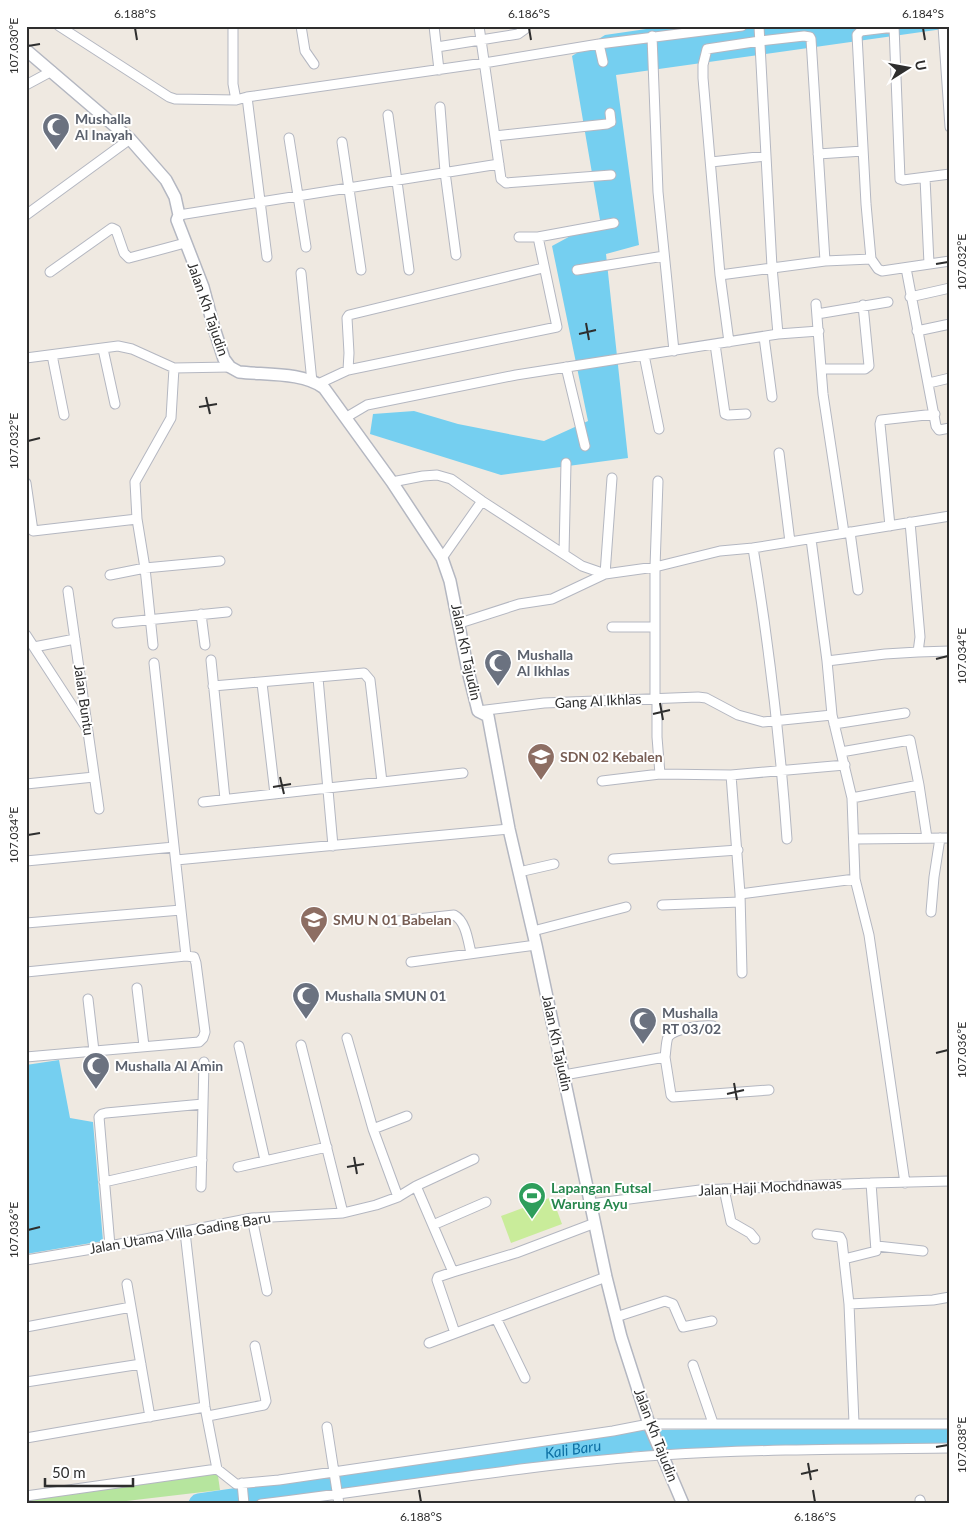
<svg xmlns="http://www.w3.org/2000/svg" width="976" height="1530" viewBox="0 0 976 1530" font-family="Lato,sans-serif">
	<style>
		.green { fill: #b6e59e }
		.pitch { fill: #c9ec9a }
		.water { fill: #75cff0 }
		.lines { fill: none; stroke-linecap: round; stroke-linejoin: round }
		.river { stroke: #75cff0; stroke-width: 21 }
		.minor-casing { stroke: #b4b7c1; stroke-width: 11 }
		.tertiary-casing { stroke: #b4b7c1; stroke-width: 14 }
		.minor { stroke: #fff; stroke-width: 9 }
		.tertiary { stroke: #fff; stroke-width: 11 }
		.ticks { fill: none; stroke: #2e2e2e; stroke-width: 2 }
		.labels { text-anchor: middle; stroke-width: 4; stroke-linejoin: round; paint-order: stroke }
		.worship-label { font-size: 14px; font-weight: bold; fill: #5b616d; stroke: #fff; text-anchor: start }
		.street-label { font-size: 14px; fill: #2e2e2e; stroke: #fff }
		.education-label { font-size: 14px; font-weight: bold; fill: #785e54; stroke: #fff; text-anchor: start }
		.leisure-label { font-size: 14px; font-weight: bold; fill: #27864d; stroke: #fff; text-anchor: start }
		.water-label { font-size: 15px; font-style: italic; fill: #0d6fa3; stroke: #fff }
		.neatline { fill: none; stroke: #2e2e2e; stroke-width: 2 }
		.ticks-label { font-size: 12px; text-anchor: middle; fill: #2e2e2e }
	</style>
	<rect width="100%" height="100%" fill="#efe9e1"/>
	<path class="green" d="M217,1469L220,1490L101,1504H26V1496Z"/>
	<path class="pitch" d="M552,1197L562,1224L511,1243L501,1216Z"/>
	<path class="water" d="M667,26H950V28L616,75L639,245L606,254L628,458L501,475L370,434L373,414L414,411L458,424L544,441L588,421L552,246L600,220L572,56L605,35Z
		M59,1060L70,1118L93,1122L103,1241L26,1254V1065Z"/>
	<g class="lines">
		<path class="river" id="s1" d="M199,1504L633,1441L950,1435"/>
		<defs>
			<path id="minor" d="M59,26L169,97L175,99L236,100L247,97L484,63L599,44L742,26
				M233,26V84L236,100
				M301,26L305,51L314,64
				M434,26L439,70
				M479,26L501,179L506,183L611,175
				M759,26L772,267L778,334
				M894,26L900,179L903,180L950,174
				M943,26L950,127
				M652,36L658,192L674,351
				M599,44L603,62
				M437,47L518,34L525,29V26
				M26,85L52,71
				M247,97L267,257
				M440,107L445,172L456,255
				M388,115L409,270
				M495,136L607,124L611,122L610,113
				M289,138L306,247
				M342,142L361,270
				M818,154L863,151
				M711,162L766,156
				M925,178L929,264
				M26,215L130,139
				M179,215L499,164
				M519,237H538L614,223
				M871,259L866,204L857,35L861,31L894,27
				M906,268L936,426L939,430L950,428
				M577,270L664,256
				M50,272L112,228L116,230L124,253L129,258L185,243
				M301,273L312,382
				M720,275L825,261L871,259L878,269L882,271L950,261
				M910,297L950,288
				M816,304L823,394L844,533
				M817,314L888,302
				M917,331L950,324
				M764,337L772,397
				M729,342L720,275L703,78V65L707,49L760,41L804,36L810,37L811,39L825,261
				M715,344L725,414L728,415L746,414
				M103,349L115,404
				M52,355L64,415
				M644,355L659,429
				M26,358L118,346L132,349L174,368L230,367
				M566,367L585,446
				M821,369H865L869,366L863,305
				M348,370L349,353L347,318L349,315L543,268
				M929,383L950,378
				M318,384L348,370L557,327L538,237
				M345,418L367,405L516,375L778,334L819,331
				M779,453L790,542
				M392,482L423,476L437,475L451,479L482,501L582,566L605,574L655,567L720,551L753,548L950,516
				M26,483L33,531L137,519
				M890,526L880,424L881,420L935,414
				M850,532L858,590
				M811,539L827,661L832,715L852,798L855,879L869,935L905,1183
				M753,548C769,644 780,741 787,839
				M564,554L566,463
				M442,558L482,501
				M110,575L145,568L137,519L135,482L171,418L174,368
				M68,591L99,809
				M201,614L205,645
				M117,623L227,612
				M460,623L519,604L552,599L605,574L612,478
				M612,627H655
				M26,635L86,727
				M153,645L145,568L220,561
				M34,647L75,639
				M918,652L950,651
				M211,660L225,799
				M827,661L885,654L918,652L920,637L910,522
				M154,663L186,956
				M318,678L333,846
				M262,683L275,794
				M213,686L364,673L370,680L382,782
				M655,698V567L658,481
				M478,711L544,703L698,697L706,698L738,715L763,722L832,715
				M834,724L905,713
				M841,752L910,740L919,785L927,838
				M660,774L731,775L845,765
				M731,775L740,894L742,973
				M602,781L660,774L657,737V698
				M26,784L94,777
				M852,798L919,785
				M203,802L463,773
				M855,839L950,838
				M613,859L738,850
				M176,860L509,829
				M26,861L174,847
				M519,872L554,864
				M740,894L855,879
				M662,905L740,902
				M931,912L934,877L940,838
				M389,922L454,915C466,921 468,941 471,953
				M26,923L181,910
				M533,931L626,907
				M411,962L536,945
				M26,972L186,956L194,957L196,963L205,1032L203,1038L199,1042L26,1057
				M137,988L144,1046
				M88,999L94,1051
				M347,1038L373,1129L398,1197
				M301,1045L343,1213
				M239,1046L265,1160
				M665,1057C666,1051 666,1042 668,1037C674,1028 704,1025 713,1026
				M564,1075L665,1057L671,1095L673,1097L769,1090
				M373,1129L407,1116
				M238,1167L327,1147
				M104,1182L202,1160
				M416,1186L474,1159
				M201,1187L204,1062
				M724,1189L731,1222L750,1233L755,1239
				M590,1204L700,1190L871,1183L950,1181
				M252,1218L267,1291
				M433,1225L486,1202
				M185,1232L205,1407L217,1469L236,1484L279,1480L613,1431L649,1424H950
				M817,1234L840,1237L842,1241L844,1259L876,1251L871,1183
				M110,1246L99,1117L102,1114L106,1113L203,1104
				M877,1246L923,1251
				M844,1259L849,1304L854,1423
				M26,1260L110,1246L252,1218L343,1213L376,1205L398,1197L416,1186L453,1272L516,1253L595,1223
				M453,1272L438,1277L437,1280L455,1333
				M127,1284L150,1417
				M849,1304L933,1300L950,1297
				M616,1317L665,1301L673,1304L683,1327L712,1321
				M496,1318L525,1378
				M26,1327L131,1307
				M429,1343L606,1277
				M693,1365L713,1423
				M26,1382L141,1364
				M208,1416L264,1405L266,1401L255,1346
				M327,1427L339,1504
				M26,1438L205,1407
				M242,1483L244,1504
				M26,1496L217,1469
				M920,1500L921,1504
				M261,1504C395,1488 528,1464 662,1455C758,1449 854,1449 950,1448"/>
			<path id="tertiary" d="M26,50L130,139L166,180L175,197L179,215L177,220L203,287L214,328L224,359L230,367L239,372C264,375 304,372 324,388L392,482L442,558L450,581L468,671L478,711L488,716L509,829L536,945L606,1277L621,1337L649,1424L683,1504"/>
		</defs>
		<use href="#minor" class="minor-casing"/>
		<use href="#tertiary" class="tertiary-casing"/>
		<use href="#minor" class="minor"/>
		<use href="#tertiary" class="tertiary"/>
	</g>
	<path class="ticks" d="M135,28L137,40M529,28L531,40M923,28L925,40M28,46L40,44M936,264L948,262M586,323L589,340M579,334L596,330M206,397L210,414M199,407L217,404M28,441L40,438M936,659L948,656M660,703L663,720M653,714L670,710M280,777L284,794M273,787L291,784M28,835L40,833M936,1053L948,1050M734,1083L737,1100M727,1094L744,1090M354,1157L357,1174M347,1167L364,1164M28,1230L40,1227M936,1447L948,1445M808,1463L811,1480M801,1474L818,1470M419,1490L421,1502M813,1490L815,1502"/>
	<defs>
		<symbol id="mosque-pin" viewBox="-11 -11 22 30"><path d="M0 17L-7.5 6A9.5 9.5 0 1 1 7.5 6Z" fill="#6b7280" stroke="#fff"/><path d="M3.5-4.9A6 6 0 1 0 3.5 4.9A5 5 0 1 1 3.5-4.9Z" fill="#fff"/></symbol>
		<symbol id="school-pin" viewBox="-11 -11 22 30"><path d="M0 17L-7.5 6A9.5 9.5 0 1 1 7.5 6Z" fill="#8d6e63" stroke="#fff"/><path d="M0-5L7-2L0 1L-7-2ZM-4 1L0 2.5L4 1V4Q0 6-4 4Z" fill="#fff"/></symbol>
		<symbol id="stadium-pin" viewBox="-11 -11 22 30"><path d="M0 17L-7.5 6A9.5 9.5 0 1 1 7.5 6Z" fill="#2e9e5b" stroke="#fff"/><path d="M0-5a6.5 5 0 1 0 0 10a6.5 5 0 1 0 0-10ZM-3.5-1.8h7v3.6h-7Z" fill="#fff"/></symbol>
	</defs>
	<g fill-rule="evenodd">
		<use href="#mosque-pin" x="40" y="111" width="32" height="43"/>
		<use href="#mosque-pin" x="482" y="647" width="32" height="43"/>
		<use href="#school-pin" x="525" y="741" width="32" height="43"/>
		<use href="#school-pin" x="298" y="904" width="32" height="43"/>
		<use href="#mosque-pin" x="290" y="980" width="32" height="43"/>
		<use href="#mosque-pin" x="627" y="1005" width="32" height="43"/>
		<use href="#mosque-pin" x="80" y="1050" width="32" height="43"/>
		<use href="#stadium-pin" x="516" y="1180" width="32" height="43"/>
	</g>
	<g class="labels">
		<g class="worship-label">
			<text x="75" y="124">Mushalla<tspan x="75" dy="16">Al Inayah</tspan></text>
			<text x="517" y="660">Mushalla<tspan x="517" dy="16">Al Ikhlas</tspan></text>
			<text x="325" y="1001">Mushalla SMUN 01</text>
			<text x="662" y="1018">Mushalla<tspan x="662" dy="16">RT 03/02</tspan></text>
			<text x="115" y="1071">Mushalla Al Amin</text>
		</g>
		<g class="street-label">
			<text transform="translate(208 309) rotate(71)" y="5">Jalan Kh Tajudin</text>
			<text transform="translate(466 652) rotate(78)" y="5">Jalan Kh Tajudin</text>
			<text transform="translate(84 700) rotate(82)" y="5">Jalan Buntu</text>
			<text transform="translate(598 701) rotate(-3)" y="5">Gang Al Ikhlas</text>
			<text transform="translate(557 1043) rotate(78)" y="5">Jalan Kh Tajudin</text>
			<text transform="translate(770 1187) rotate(-3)" y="5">Jalan Haji Mochdnawas</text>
			<text transform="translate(180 1233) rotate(-10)" y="5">Jalan Utama Villa Gading Baru</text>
			<text transform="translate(656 1435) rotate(69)" y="5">Jalan Kh Tajudin</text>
		</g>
		<g class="education-label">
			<text x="560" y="762">SDN 02 Kebalen</text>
			<text x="333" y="925">SMU N 01 Babelan</text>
		</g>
		<g class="leisure-label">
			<text x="551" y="1193">Lapangan Futsal<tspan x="551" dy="16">Warung Ayu</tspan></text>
		</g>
		<g class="water-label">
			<text dy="5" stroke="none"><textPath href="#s1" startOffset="378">Kali Baru</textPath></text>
		</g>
	</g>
	<rect width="976" height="1530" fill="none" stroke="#ffffff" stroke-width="55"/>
	<g transform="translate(908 68) rotate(79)" stroke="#ffffff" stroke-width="4" paint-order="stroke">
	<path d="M0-4L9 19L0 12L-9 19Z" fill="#2e2e2e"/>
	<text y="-8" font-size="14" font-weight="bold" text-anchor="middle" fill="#2e2e2e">U</text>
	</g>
	<path d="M45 1478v8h88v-8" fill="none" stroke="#2e2e2e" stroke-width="2.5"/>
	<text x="52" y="1478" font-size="15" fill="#2e2e2e" stroke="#ffffff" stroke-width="4" paint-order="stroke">50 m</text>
	<rect x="28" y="28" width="920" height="1474" class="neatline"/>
	<g class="ticks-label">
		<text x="135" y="18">6.188°S</text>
		<text x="529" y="18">6.186°S</text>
		<text x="923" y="18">6.184°S</text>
		<text transform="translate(14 46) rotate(-90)" y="4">107.030°E</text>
		<text transform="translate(962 262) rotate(-90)" y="4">107.032°E</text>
		<text transform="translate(14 441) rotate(-90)" y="4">107.032°E</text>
		<text transform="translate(962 656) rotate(-90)" y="4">107.034°E</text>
		<text transform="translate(14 835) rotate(-90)" y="4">107.034°E</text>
		<text transform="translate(962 1050) rotate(-90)" y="4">107.036°E</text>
		<text transform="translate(14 1230) rotate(-90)" y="4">107.036°E</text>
		<text transform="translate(962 1445) rotate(-90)" y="4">107.038°E</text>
		<text x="421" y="1521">6.188°S</text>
		<text x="815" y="1521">6.186°S</text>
	</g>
</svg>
